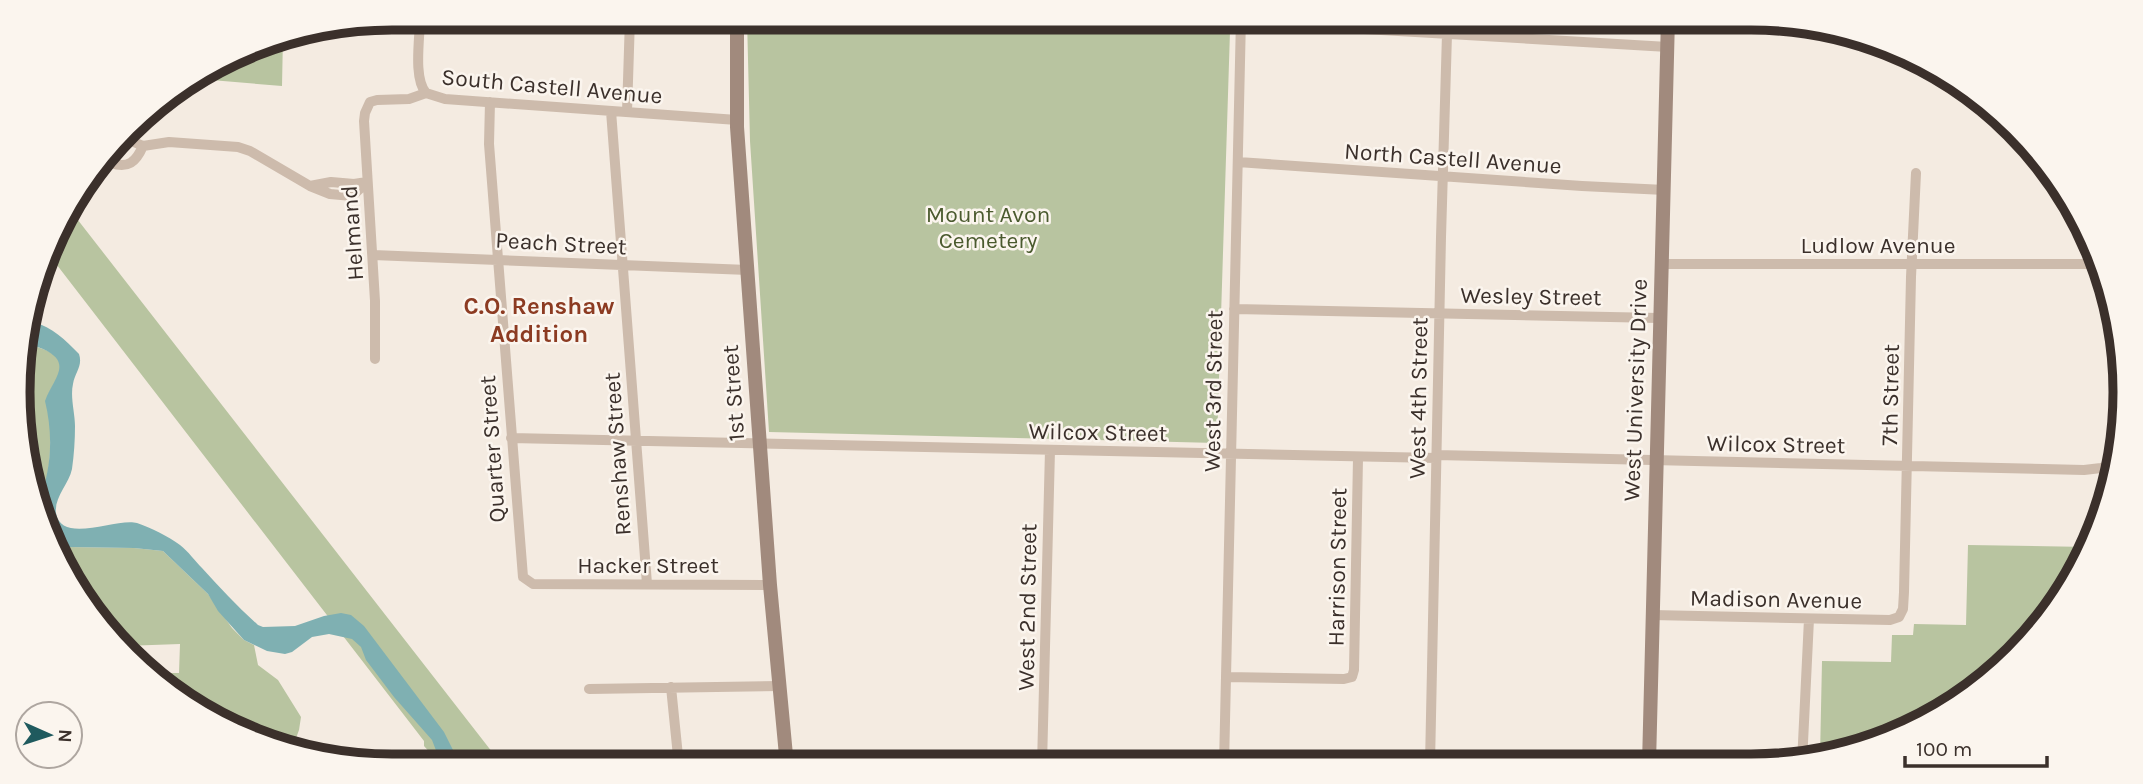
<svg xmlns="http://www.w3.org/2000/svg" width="2143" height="784" viewBox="0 0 2143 784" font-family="Karla,sans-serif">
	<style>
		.green { fill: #b8c4a0 }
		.water { fill: #7fb0b2 }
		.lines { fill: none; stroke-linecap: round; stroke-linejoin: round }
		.street { stroke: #cdbbac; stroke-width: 10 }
		.secondary { stroke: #a18a7d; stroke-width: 14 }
		.labels { text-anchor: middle; stroke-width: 5; stroke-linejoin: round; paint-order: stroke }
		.street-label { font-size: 23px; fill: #3b302b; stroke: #fbf5ee }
		.park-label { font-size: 23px; fill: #4a5a2e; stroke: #fbf5ee }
		.neighbourhood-label { font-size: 24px; font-weight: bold; fill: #8c3b22; stroke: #fbf5ee }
		.rim { fill: none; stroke: #3b302b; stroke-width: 9 }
	</style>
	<rect width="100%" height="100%" fill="#f4ebe1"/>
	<path class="green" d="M747,18H992L1230,31L1217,443L769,432L750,141Z
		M283,36L282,86L199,79L271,38Z
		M67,206L503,766H442L424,746V741L50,256Z
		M24,344C35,346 52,350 58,359C66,373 48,388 47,400C46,407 50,413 50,421C50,453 52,470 39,501L25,465L21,346Z
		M57,542L67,547L134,548L163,551L208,594L232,628L244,640L254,645L258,665L278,680L301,717L299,730L291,752L167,691L168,673H179L180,644L124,646L80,600Z
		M1968,545L2089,547L2075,580L1998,673L1916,728L1820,757L1822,661L1891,662L1892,635H1913L1914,624L1966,625Z"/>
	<path class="water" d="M33,322C53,327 65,340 79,354C83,366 75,372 73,384C70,397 75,413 75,426C75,440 74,455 72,469C69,484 54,497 56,513C61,545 118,517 137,523C151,528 168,536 180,545C188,551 195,561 202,568C220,588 238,607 258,625L263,627L295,626L324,616L341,613L351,615L364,626L444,732L461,766H442L432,740L394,697L366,660L361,647L352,639L329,634L312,637L292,652L285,654L267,651L244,640L218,611L208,594L163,551L134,548L67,547L57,542L39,501C52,468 53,434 45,401C53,379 74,363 43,349C36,346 28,344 21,346L27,323Z"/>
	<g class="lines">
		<path class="street" d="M420,18C420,38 413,78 426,93
			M1178,18L1668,47
			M490,102L489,144L523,577L533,584L770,585
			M611,111L647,584
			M627,112L630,18
			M122,139H127L143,146L169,142L238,147L250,151L310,186
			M108,156L111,163C128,169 136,162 143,146
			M1238,162L1582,186L1665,190
			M331,182L354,184L367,182L352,196L330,194L310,186Z
			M373,255L748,270
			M1661,264H2096
			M1234,309L1659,318
			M375,359V301L364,121L365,113L370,102L377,100L409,99L426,93L445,99L737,120
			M511,438L1436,458
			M1436,455L2084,470L2101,468L2114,464
			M1652,615L1890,620L1899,617L1903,609L1904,592L1911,277L1916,173
			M1226,677L1344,679L1352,677L1354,670L1358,458
			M671,687L679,766
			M589,689L780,686
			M1802,763L1809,619
			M1430,764L1441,237L1447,34
			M1042,765L1050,450
			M1224,765L1241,18"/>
		<path class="secondary" d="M737,18V127L770,585L787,766
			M1649,764L1668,18"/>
	</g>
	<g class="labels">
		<g class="street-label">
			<text transform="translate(552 86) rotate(5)" y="8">South Castell Avenue</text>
			<text transform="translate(1453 158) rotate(4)" y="8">North Castell Avenue</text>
			<text transform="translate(352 233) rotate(-94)" y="8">Helmand</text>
			<text transform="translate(561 243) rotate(3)" y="8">Peach Street</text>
			<text x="1878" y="253">Ludlow Avenue</text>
			<text transform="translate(1531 296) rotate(1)" y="8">Wesley Street</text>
			<text transform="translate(1635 390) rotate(-88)" y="8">West University Drive</text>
			<text transform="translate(1213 391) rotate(-89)" y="8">West 3rd Street</text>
			<text transform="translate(733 393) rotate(-94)" y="8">1st Street</text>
			<text transform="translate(1890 395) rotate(-89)" y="8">7th Street</text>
			<text transform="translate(1418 398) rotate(-89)" y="8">West 4th Street</text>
			<text transform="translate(1098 432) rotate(1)" y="8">Wilcox Street</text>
			<text transform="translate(1776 444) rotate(1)" y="8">Wilcox Street</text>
			<text transform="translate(492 449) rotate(-94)" y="8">Quarter Street</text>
			<text transform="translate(617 454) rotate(-94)" y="8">Renshaw Street</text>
			<text x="648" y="573">Hacker Street</text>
			<text transform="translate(1337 567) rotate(-89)" y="8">Harrison Street</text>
			<text transform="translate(1776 599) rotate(1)" y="8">Madison Avenue</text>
			<text transform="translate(1027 607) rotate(-89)" y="8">West 2nd Street</text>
		</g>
		<g class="park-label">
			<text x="988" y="222">Mount Avon<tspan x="988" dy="26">Cemetery</tspan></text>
		</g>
		<g class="neighbourhood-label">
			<text x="539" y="314">C.O. Renshaw<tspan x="539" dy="28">Addition</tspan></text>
		</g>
	</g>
	<path d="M0 0H2143V784H0ZM392 30H1751A362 362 0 0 1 2113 392V392A362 362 0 0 1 1751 754H392A362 362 0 0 1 30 392V392A362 362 0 0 1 392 30Z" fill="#fbf5ee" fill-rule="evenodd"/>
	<path class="rim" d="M392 30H1751A362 362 0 0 1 2113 392V392A362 362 0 0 1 1751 754H392A362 362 0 0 1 30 392V392A362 362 0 0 1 392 30Z"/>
	<g transform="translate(49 735) rotate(93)"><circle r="33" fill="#fbf5ee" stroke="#aea6a0" stroke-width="2"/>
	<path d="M0-5L12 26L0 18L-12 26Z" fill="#1f5a5e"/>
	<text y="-10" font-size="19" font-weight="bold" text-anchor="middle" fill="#3b302b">N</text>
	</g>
	<path d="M1905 756v10h142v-10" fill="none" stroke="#3b302b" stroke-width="3.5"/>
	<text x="1916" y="756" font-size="21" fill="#3b302b" stroke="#fbf5ee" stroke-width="5" paint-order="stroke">100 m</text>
</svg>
